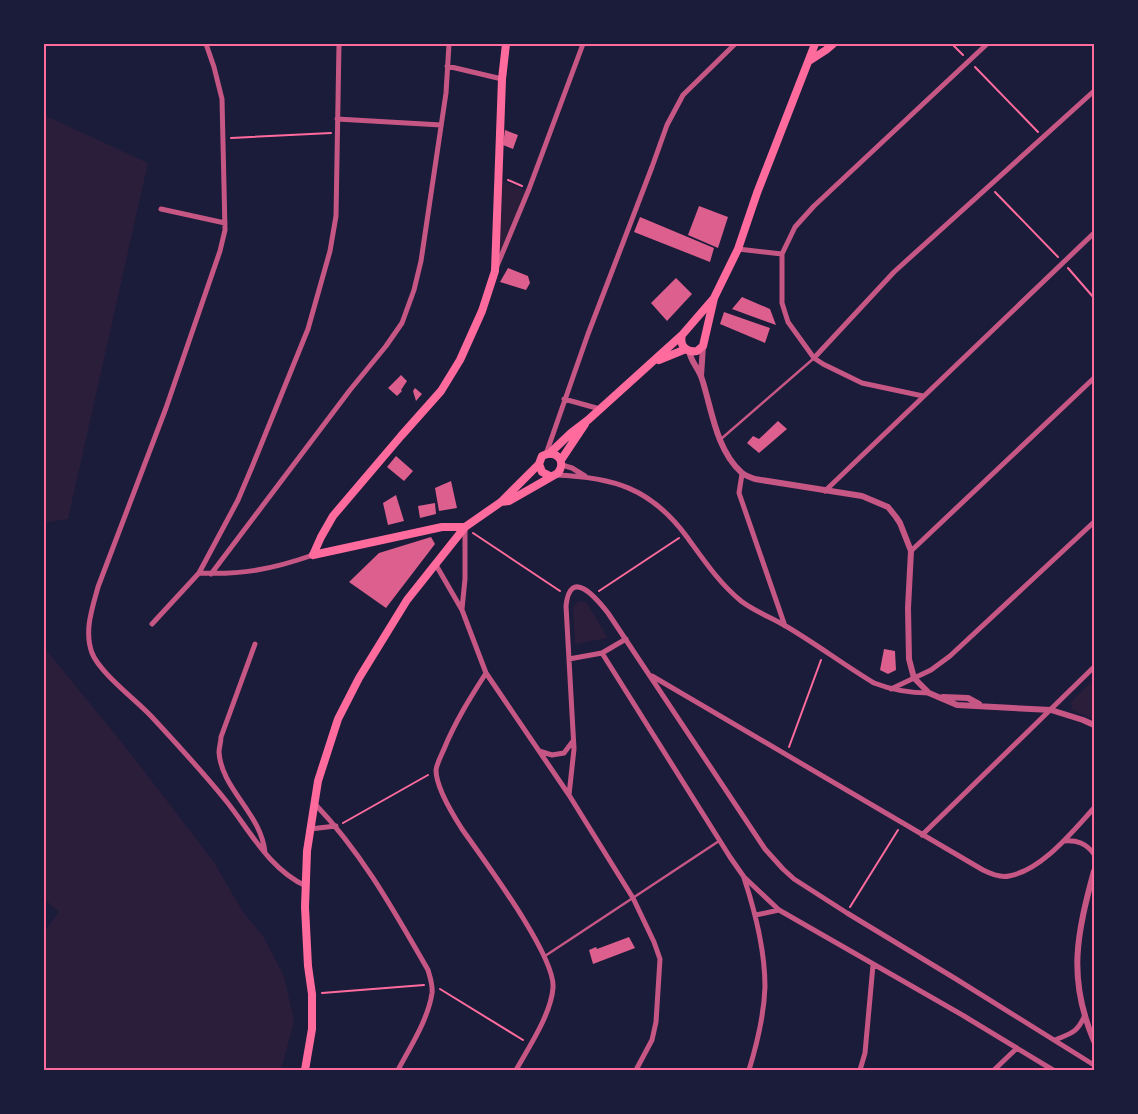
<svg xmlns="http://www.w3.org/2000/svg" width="1138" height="1114" viewBox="0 0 1138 1114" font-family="Commissioner,sans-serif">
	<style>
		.green { fill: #2a1e3b }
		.building { fill: #dd5f8e }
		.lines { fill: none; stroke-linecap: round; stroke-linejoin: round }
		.path { stroke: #ff6b9d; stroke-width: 2 }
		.service { stroke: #c65784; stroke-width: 2.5 }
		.minor { stroke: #c65784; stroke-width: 5 }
		.tertiary { stroke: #c65784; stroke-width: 6 }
		.secondary { stroke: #ff6b9d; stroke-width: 8 }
		.neatline { fill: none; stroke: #ff6b9d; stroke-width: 2 }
	</style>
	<rect width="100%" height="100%" fill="#1b1b3a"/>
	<path class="green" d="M44,115L148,163L68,519L44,523Z
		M499,180L526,190L498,265Z
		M579,601L586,602L608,638L575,644L573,607Z
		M44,647L131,754L214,862L243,912L263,936L284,976L294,1021L281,1070H44V932L59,912L44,899Z
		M1094,679V720L1072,710L1071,702Z"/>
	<path class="building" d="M505,130L518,135L513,149L503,145Z
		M699,206L728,217L718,248L688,235Z
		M640,217L714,248L710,262L634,232Z
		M508,268L528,276L530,283L526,290L500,282Z
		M676,278L692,294L667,321L651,303Z
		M742,297L770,309L776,325L732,309Z
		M724,312L770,328L765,343L720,324Z
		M401,375L407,381L401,390L402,391L397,396L388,388Z
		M415,388L422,394L416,401L413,391Z
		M778,421L787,429L759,453L747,443L753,436L759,439Z
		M396,456L413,471L404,481L387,467Z
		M451,481L457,508L439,511L435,488Z
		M396,495L404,521L388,525L383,503Z
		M435,503L436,514L420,518L418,506Z
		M431,537L435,544L386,608L349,582L379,553Z
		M884,649L895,651L896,670L888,674L880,670Z
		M629,937L635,948L593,964L589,950L596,947L597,949Z"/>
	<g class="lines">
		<path class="path" d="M952,44L963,55
			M975,67L1038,132
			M231,138L331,133
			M508,180L522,186
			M995,192L1058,257
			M1068,268L1094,298
			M473,533L560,591
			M599,591L679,538
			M789,747L821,660
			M343,823L428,775
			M850,907L898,830
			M440,989L523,1040
			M322,993L424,985"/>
		<path class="service" d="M721,439L813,359
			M545,956L719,841"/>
		<path class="minor" d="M206,44L214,67L222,99L225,230L220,251L166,408L98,587C92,609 84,631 92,653C100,673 136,700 151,716C177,744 203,772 227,802C250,831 270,870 306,886
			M447,66L502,79
			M337,119L441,125
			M161,209L225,223
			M738,249L782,254
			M497,266L529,189L583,44
			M814,358L894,272L1094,91
			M923,396L862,383L823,364L814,358L788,322L782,303V254L795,227L814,206L987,44
			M564,399L600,409
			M546,454L588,334L652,167L667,125L683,95L735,44
			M562,465L572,468L585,476
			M742,474L739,493L785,626
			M555,475C613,477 651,488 687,537C703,559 719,583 741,601C754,611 770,617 784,625C815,643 844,665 874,683C892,690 909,693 929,693
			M825,491L1094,233
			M911,551L1094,378
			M436,565L462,610L486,673L569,795L633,898L654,942L660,959L656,1022L652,1040L636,1070
			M199,573C242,575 273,569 313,555
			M211,574L350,390L386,346L402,323L414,290L421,261L446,93L449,44
			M462,609L465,579V528
			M152,624L199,573L238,500L252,467L308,329L330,251L336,216L339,44
			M255,644L221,737C221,742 219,748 219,752C221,789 262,814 265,853
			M602,653L730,857L744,877L779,910L964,1016L1053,1070
			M569,659L602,653L626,639
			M486,673C470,698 455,722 444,749C441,756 437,763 436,770C436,787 453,815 462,829C483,859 556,956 553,988C551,1014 529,1047 516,1070
			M652,676L983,870C991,874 1000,878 1009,876C1042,870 1073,831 1094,808
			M891,689L931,670L950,656L1094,522
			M539,751L552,755L564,753L573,741
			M569,795L574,749L566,606C570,566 597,599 608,613L765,849L783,869L794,879L847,913L956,979L1094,1065
			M315,804C362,853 394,911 428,970C430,977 433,985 432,993C428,1020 410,1047 398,1070
			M310,829L336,826
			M922,835L1094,667
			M1064,841C1077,840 1086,843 1094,854
			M744,878C755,911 765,952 765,987C764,1015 757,1044 749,1070
			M756,915L779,910
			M1055,1040C1072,1033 1077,1033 1085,1015
			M860,1070L865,1053L873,965
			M994,1070L1017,1048"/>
		<path class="tertiary" d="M689,351C691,362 699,369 702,379C712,410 716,449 741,472C745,476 750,477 755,479L862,496L888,507L896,517L900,523L911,551L908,608L909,659L914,678L929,693L957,705L1051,710L1083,720L1094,725
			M701,376L703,346
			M943,697L968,698L979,704
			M1094,871C1077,934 1067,978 1094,1041"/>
		<path class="secondary" d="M809,61L826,50L833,44
			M714,298L682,335C679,346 687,353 697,351L703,346L714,298L738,249L757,193L815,44
			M659,360L686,349
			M550,453L571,433L588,420L682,335
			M561,460L585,424
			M501,502L509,501L558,473C567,460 555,449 542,456L539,464L542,472L550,476
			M313,555L321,537L333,516L401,436L441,391L460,360L482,311L495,271L502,79L506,44
			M313,555L442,527H465
			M305,1070L312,1029V994L308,966L305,907L307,851L318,781L338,719L359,678L407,600L465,527L501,502L539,464"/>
	</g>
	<rect width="1138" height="1114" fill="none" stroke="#1b1b3a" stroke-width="90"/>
	<rect x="45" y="45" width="1048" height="1024" class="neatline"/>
</svg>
